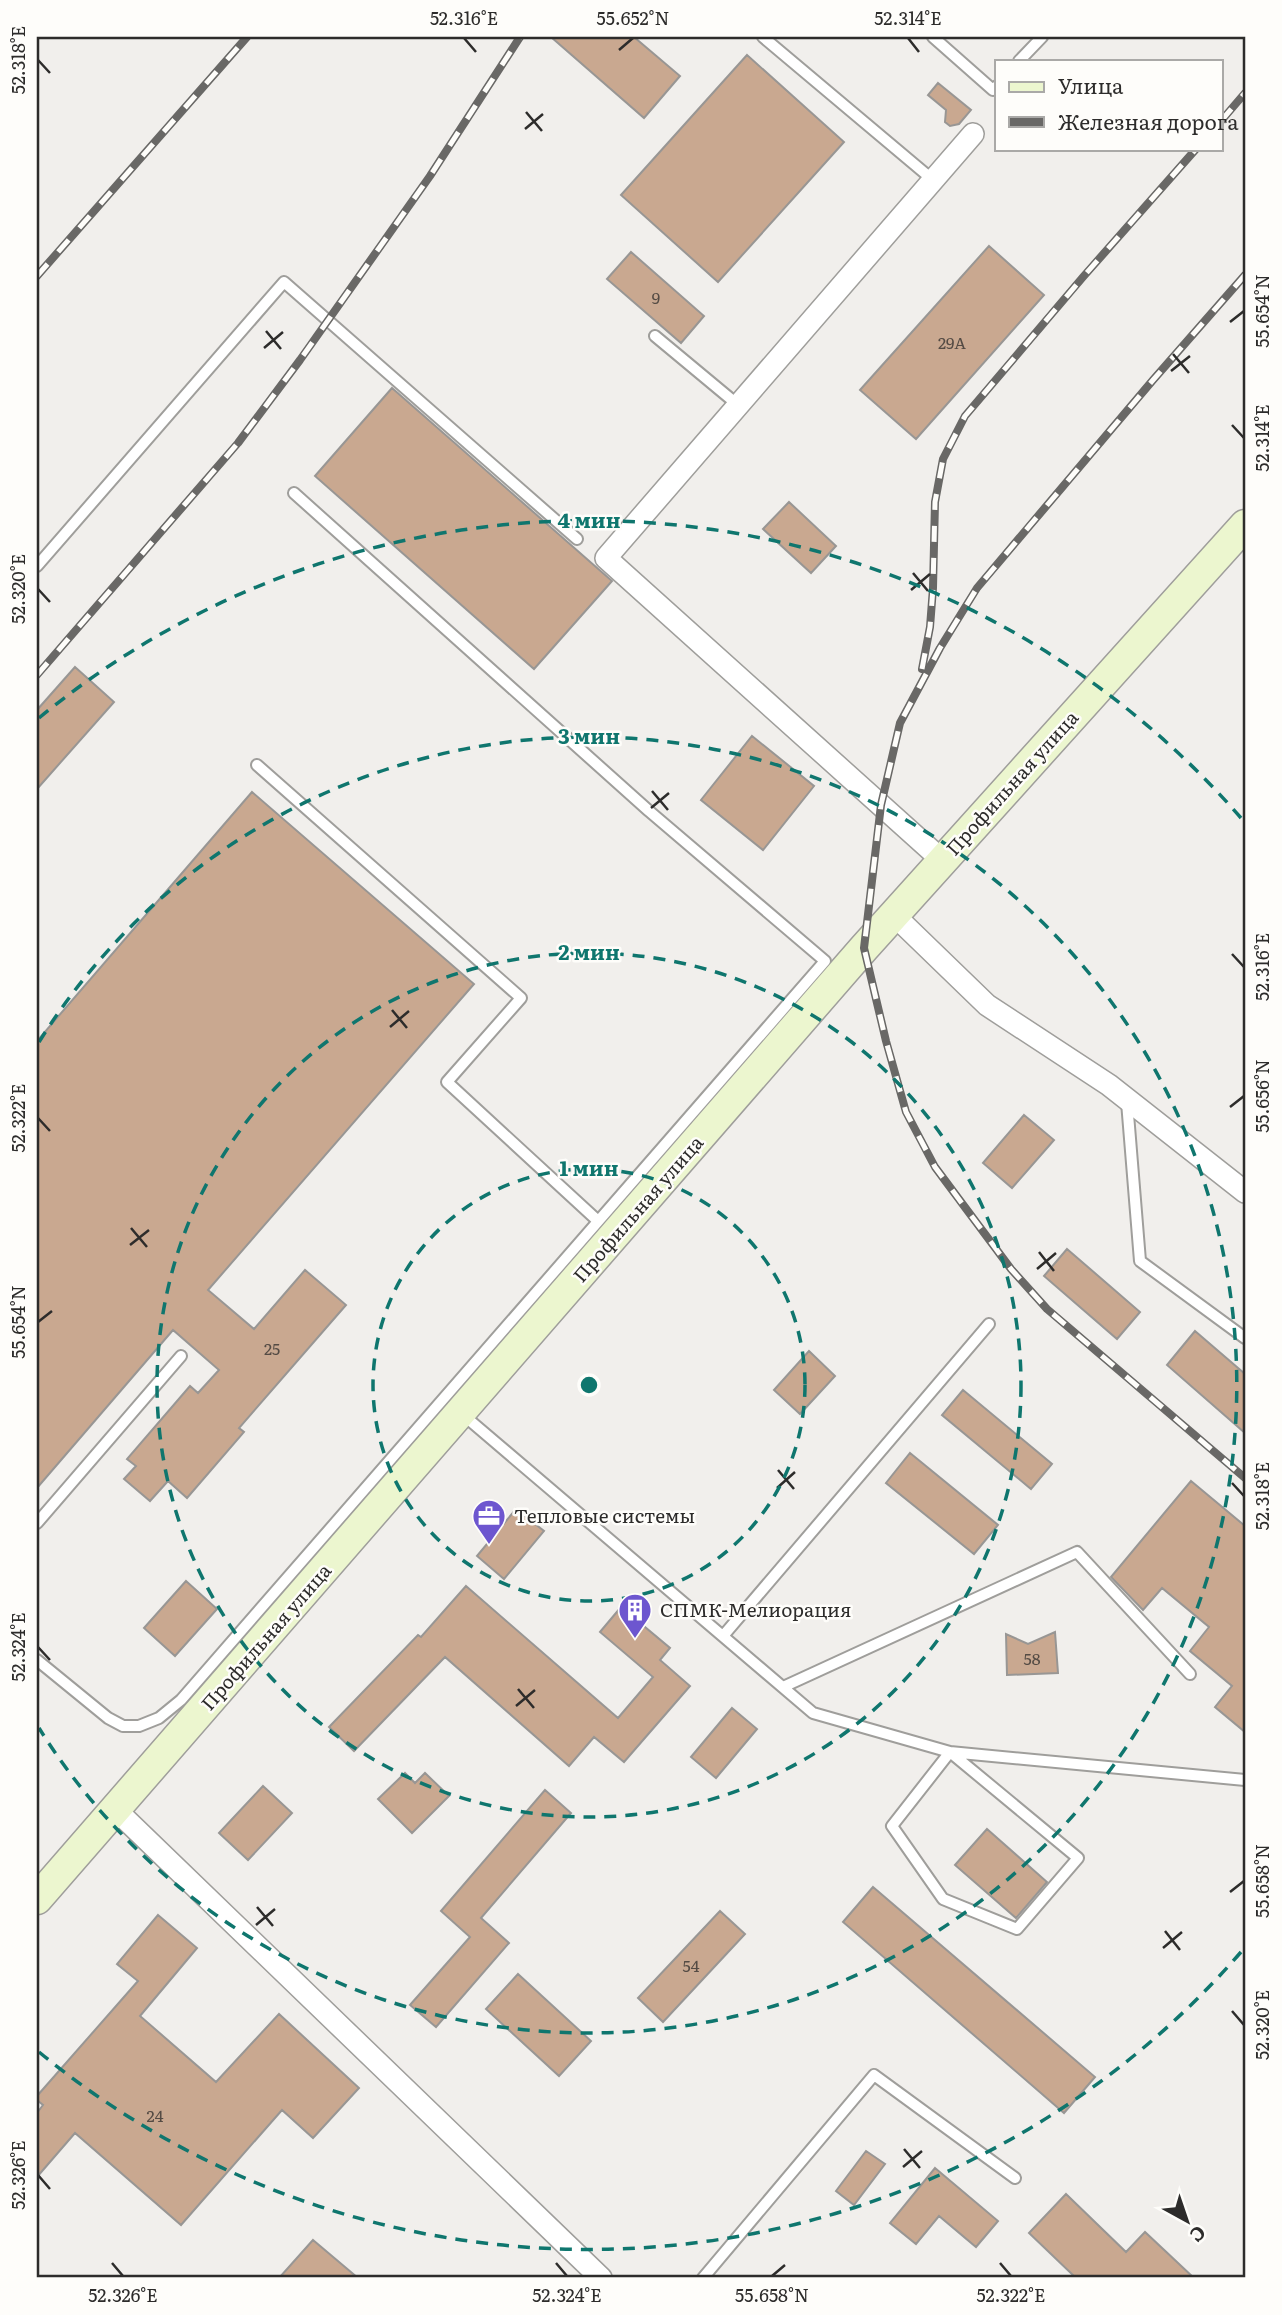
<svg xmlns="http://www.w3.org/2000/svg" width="1282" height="2315" viewBox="0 0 1282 2315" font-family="Literata,serif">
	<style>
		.building { fill: #c9a890; stroke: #989694; stroke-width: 2 }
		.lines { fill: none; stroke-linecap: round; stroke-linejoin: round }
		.lane-casing { stroke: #9f9e9b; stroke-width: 14 }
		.street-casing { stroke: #9f9e9b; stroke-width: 24 }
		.secondary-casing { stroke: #9f9e9b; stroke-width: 33 }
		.lane { stroke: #fff; stroke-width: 10 }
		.street { stroke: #fff; stroke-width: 21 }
		.secondary { stroke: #ecf6cf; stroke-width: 30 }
		.rail-casing { stroke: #696866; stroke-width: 8 }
		.rail { stroke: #fefdfa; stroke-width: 5; stroke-dasharray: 16; stroke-linecap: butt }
		.ticks { fill: none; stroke: #2d2c2b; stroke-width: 2.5 }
		.ring { fill: none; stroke: #0f766e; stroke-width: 3.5; stroke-dasharray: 12 9 }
		.labels { text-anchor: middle; stroke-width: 5; stroke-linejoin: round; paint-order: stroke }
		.number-label { font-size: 16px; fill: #544b44 }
		.street-label { font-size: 19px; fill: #2d2c2b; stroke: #fefdfa }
		.poi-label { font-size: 19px; fill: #2d2c2b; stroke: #fefdfa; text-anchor: start }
		.centre { fill: #0f766e; stroke: #fefdfa; stroke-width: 3.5 }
		.ring-label { font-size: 21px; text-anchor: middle; font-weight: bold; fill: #0f766e; stroke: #fefdfa; stroke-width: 5; stroke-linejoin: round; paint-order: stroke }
		.neatline { fill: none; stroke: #2d2c2b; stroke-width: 2.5 }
		.ticks-label { font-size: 18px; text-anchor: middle; fill: #2d2c2b }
	</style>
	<rect width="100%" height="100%" fill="#f1efec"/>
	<path class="building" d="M551,37H634L680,76L644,118Z
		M747,55L844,142L718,282L621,195Z
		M938,83L971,110L959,124L950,126L945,122L946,110L928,95Z
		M989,246L1044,295L916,439L860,390Z
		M631,252L704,316L681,343L607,279Z
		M392,388L612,581L534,669L315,476Z
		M789,502L836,546L811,573L763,529Z
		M75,667L114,702L37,789V710Z
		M752,736L814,786L763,850L701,800Z
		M252,792L474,984L208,1290L254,1329L305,1270L346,1305L239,1428L244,1432L187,1498L168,1481L150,1501L124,1479L136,1466L127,1459L190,1386L198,1393L219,1370L173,1330L37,1488V1041Z
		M1024,1115L1054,1140L1012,1188L983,1163Z
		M1067,1249L1140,1312L1117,1339L1044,1276Z
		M1195,1331L1245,1374V1433L1167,1365Z
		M809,1351L835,1376L800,1414L774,1390Z
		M963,1390L1052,1464L1031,1489L942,1415Z
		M910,1453L998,1525L974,1554L886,1483Z
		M1191,1481L1245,1526V1732L1215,1707L1232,1686L1190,1651L1209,1627L1162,1588L1143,1610L1111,1577Z
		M516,1509L544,1531L504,1579L477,1556Z
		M186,1581L217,1609L175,1656L144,1628Z
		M466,1586L618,1718L653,1677L600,1632L621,1607L670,1648L660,1660L690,1686L624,1762L594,1737L569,1766L445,1657L354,1751L329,1727L418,1635L421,1637Z
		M1055,1632L1058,1673L1007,1675L1006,1634L1028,1644Z
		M732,1708L757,1729L716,1778L691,1757Z
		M405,1773L415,1783L425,1773L449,1796L412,1833L378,1799Z
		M263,1786L292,1813L248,1860L219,1833Z
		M545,1790L571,1813L481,1918L509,1943L436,2027L410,2005L470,1937L441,1911Z
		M987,1829L1047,1882L1016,1918L955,1865Z
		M873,1887L1095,2077L1064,2113L843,1922Z
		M720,1911L745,1934L663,2022L638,1998Z
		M158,1915L197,1948L140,2016L216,2082L279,2014L359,2088L313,2138L282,2110L181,2225L75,2133L37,2177V2113L43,2105L37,2100V2096L138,1981L117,1964Z
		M518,1974L591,2041L559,2076L486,2009Z
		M866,2151L885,2164L854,2205L836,2191Z
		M935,2168L998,2221L976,2247L939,2216L916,2244L890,2223Z
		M1066,2194L1126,2252L1145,2232L1194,2278H1076L1029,2233Z
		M313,2240L358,2278H279Z"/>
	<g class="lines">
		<defs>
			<path id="lane" d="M763,37L933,180
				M933,37L993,90L997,86
				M1019,61L1042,37
				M655,336L738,405
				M37,566L284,282L577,539
				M257,765L521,998L447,1082L598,1221
				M1127,1102L1140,1261L1245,1338
				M461,1413L813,1713L950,1752L1245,1780
				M37,1523L181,1356
				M723,1636L989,1324
				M37,1660L108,1718L123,1726H139L159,1718L181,1700L825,961L649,811L294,493
				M783,1687L1077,1552L1190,1674
				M950,1752L1078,1858L1017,1929L943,1899L892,1826Z
				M703,2278L874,2075L1015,2178"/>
			<path id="street" d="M943,861L606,558L973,134
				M894,915L987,1005L1109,1085L1245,1192
				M116,1810L601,2278"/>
			<path id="secondary" d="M37,1899L864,948L1245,525"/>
		</defs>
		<use href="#lane" class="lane-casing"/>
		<use href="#street" class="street-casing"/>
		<use href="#secondary" class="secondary-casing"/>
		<use href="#lane" class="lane"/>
		<use href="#street" class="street"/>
		<use href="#secondary" class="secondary"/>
		<defs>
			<path id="rail" d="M1221,121L1245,93
				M1245,275L1153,380L977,588L940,648L900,723L881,805L864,948L886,1041L906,1112L935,1167L1011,1269L1047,1309L1245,1478
				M37,276L247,37
				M922,669L930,627L933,588L935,502L943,459L965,416L1083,277L1196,149
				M37,675L238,443L300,360L430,176L520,37"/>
		</defs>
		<use href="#rail" class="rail-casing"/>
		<use href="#rail" class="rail"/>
	</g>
	<path class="ticks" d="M464,38L476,52M908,38L919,52M619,50L633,38M38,60L50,73M526,112L542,131M525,129L543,114M1230,322L1244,311M266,331L281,349M264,348L283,332M1173,354L1189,373M1171,371L1190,356M1232,425L1244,438M913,573L928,591M38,589L50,602M911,590L930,574M652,791L668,810M651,808L669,793M1232,954L1244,967M392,1010L407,1028M390,1027L409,1011M1230,1107L1244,1096M38,1118L50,1131M131,1228L147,1247M130,1245L149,1230M1039,1252L1054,1271M1037,1269L1056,1253M38,1322L52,1311M778,1470L794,1489M1232,1483L1244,1496M777,1488L795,1472M38,1647L50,1660M518,1689L534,1708M516,1706L535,1690M1230,1892L1244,1881M257,1907L273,1926M256,1925L275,1909M1165,1931L1180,1950M1163,1948L1182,1932M1232,2011L1244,2025M904,2149L920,2168M903,2167L922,2151M38,2175L50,2189M112,2263L123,2276M556,2263L567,2276M1000,2263L1011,2276M772,2276L785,2265"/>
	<g class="ring">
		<circle cx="589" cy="1385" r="216"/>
		<circle cx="589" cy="1385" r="432"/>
		<path d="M39 1042A648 648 0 1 1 39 1728"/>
		<path d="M1241 1952A864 864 0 0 1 39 2052M39 718A864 864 0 0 1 1241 818"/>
	</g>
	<defs>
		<symbol id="office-pin" viewBox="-11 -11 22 30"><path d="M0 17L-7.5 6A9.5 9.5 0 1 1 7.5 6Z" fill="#6d56cf" stroke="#fefdfa"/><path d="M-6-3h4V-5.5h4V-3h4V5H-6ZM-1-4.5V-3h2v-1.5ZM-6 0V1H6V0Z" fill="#fff"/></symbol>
		<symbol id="building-pin" viewBox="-11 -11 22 30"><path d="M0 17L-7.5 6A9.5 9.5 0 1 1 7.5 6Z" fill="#6d56cf" stroke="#fefdfa"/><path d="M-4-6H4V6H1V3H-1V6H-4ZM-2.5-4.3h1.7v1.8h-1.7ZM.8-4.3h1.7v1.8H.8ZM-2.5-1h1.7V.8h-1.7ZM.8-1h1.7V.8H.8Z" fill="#fff"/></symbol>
	</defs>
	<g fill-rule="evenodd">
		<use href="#office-pin" x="470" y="1497" width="38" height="52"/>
		<use href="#building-pin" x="616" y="1591" width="38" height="52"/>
	</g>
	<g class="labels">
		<g class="number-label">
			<text x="656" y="304">9</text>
			<text x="952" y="349">29А</text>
			<text x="272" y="1355">25</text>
			<text x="1032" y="1665">58</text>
			<text x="691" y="1972">54</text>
			<text x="155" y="2122">24</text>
		</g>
		<g class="street-label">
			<text transform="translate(1012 783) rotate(-48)" y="7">Профильная улица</text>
			<text transform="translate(638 1209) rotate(-49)" y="7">Профильная улица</text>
			<text transform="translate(266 1637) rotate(-49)" y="7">Профильная улица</text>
		</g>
		<g class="poi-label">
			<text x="514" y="1523">Тепловые системы</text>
			<text x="660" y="1617">СПМК-Мелиорация</text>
		</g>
	</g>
	<circle cx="589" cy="1385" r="10" class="centre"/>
	<g class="ring-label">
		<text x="589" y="528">4 мин</text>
		<text x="589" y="744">3 мин</text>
		<text x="589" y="960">2 мин</text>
		<text x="589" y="1176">1 мин</text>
	</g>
	<rect width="1282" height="2315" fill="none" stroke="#fefdfa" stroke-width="77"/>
	<rect x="995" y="60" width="228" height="91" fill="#fefdfa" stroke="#aaa9a7" stroke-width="2"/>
	<rect x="1009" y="82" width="35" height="10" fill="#ecf6cf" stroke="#aaa9a7" stroke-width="2"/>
	<text x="1058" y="94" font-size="21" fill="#2d2c2b">Улица</text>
	<rect x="1009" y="117" width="35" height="10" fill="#696866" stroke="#aaa9a7" stroke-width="2"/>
	<text x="1058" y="130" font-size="21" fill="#2d2c2b">Железная дорога</text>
	<g transform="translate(1187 2221) rotate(140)" stroke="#fefdfa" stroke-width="5" paint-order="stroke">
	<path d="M0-5L12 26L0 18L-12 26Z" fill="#2d2c2b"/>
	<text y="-10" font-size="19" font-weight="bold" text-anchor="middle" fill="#2d2c2b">С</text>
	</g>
	<rect x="38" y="38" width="1206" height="2238" class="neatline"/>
	<g class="ticks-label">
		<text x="464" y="25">52.316°E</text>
		<text x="633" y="25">55.652°N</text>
		<text x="908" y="25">52.314°E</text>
		<text transform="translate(19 60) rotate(-90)" y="6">52.318°E</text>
		<text transform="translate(1263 311) rotate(-90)" y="6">55.654°N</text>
		<text transform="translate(1263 438) rotate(-90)" y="6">52.314°E</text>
		<text transform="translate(19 589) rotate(-90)" y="6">52.320°E</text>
		<text transform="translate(1263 967) rotate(-90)" y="6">52.316°E</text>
		<text transform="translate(1263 1096) rotate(-90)" y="6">55.656°N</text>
		<text transform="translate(19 1118) rotate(-90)" y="6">52.322°E</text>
		<text transform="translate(19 1322) rotate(-90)" y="6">55.654°N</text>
		<text transform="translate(1263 1496) rotate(-90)" y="6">52.318°E</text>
		<text transform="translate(19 1647) rotate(-90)" y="6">52.324°E</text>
		<text transform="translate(1263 1881) rotate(-90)" y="6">55.658°N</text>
		<text transform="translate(1263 2025) rotate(-90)" y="6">52.320°E</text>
		<text transform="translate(19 2175) rotate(-90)" y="6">52.326°E</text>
		<text x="123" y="2302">52.326°E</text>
		<text x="567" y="2302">52.324°E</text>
		<text x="772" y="2302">55.658°N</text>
		<text x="1011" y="2302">52.322°E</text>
	</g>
</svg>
